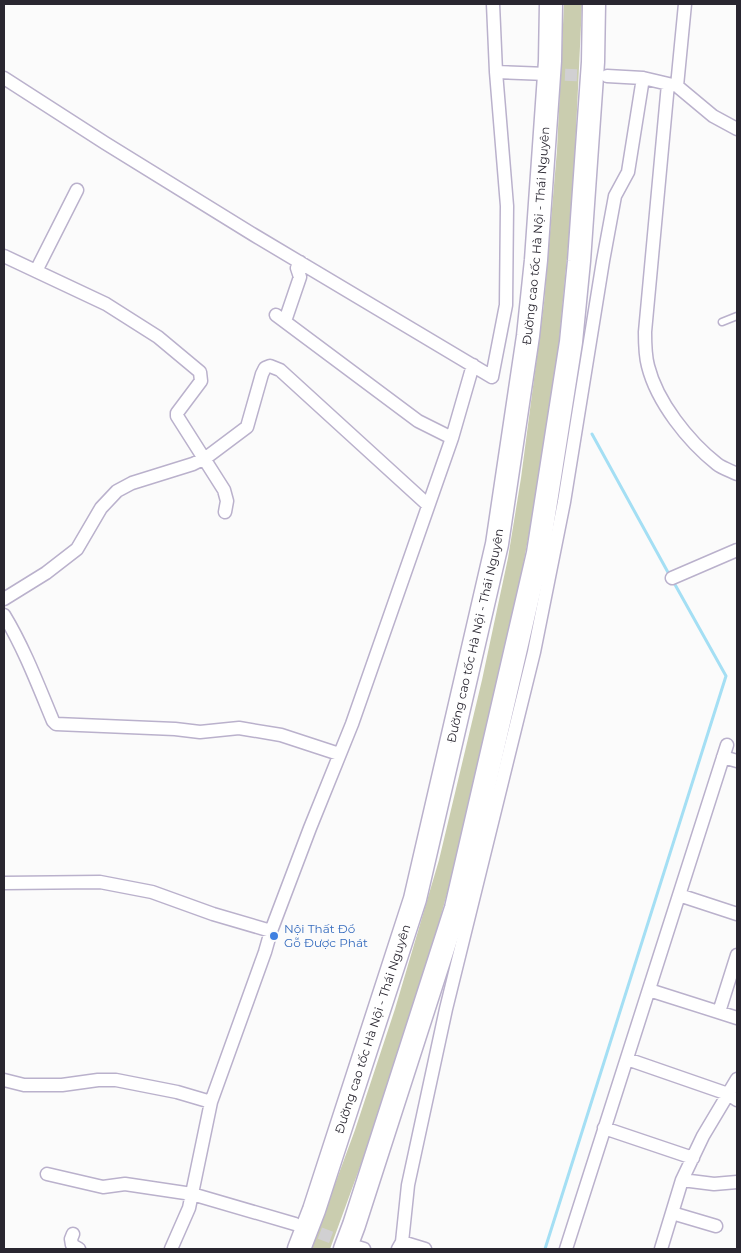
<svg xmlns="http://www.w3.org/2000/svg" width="741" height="1253" viewBox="0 0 741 1253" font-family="Montserrat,sans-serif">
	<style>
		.green { fill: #cacdaf }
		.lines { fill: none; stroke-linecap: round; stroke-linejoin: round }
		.stream { stroke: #a4dff4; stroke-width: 3 }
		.minor-tunnel { stroke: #d1d0d2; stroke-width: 12; stroke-dasharray: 12 6; stroke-linecap: butt }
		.service-casing { stroke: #bab1cc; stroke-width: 9 }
		.minor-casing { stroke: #bab1cc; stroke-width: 15 }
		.motorway-casing { stroke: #bab1cc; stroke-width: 25 }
		.service { stroke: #fff; stroke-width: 6 }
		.minor { stroke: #fff; stroke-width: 12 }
		.motorway { stroke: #fff; stroke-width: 22 }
		.shop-dot { fill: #3f7fe0; stroke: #fbfbfb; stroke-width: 2 }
		.labels { text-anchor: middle; stroke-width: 4; stroke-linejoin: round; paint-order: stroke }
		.street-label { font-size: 12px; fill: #292630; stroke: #fbfbfb }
		.shop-label { font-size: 12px; fill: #366cbe; stroke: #fbfbfb; text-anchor: start }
	</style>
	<rect width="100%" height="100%" fill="#fbfbfb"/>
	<path class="green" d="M564,4H582L573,194L557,364L538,486L502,677L471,807L425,973L376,1123L330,1249H311L355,1130L395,1009L439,860L482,680L508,558L521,478L544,303L557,150Z"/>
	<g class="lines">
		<path class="stream" d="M592,434L670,576
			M545,1249L726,676L673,581"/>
		<path class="minor-tunnel" d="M547,74L597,76
			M303,1227L352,1245"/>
		<defs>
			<path id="service" d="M722,322L737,316"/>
			<path id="minor" d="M496,72L547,74
				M607,76L643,78L677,86L713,116L737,129
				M4,78L105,143L254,235L492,377L506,305L507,206L496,72L493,4
				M668,84L645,332C645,343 645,355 648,366C657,402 688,441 717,464C722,468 731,471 737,474
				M677,86L685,4
				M4,256L106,304L158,337L200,372L201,381L177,413V416L224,490L227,501L225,512
				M36,271L77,190
				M276,315L418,421L452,438
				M285,321L300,277L297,268L300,262
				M672,578L737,550
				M4,599L46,573L77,549L101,508L117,491L132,483L193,464L207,457L247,427L262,374L265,368L270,366L280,370L428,505
				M4,615C24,648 38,685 53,721L56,724L175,729L200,732L239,728L281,735L339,754
				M723,757L737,761
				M4,883L100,882L152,892L213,914L271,931
				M679,895L737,914
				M649,990L737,1018
				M719,1012L737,955
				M627,1059L728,1094L737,1100
				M4,1080L24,1085H62L98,1080H116L177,1092L211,1102L189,1208L171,1249
				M211,1102L265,952L271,931L310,828L352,724L452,438L473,365
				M604,1128L693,1158
				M47,1174L103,1187L125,1184L192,1194L295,1224
				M682,1180L714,1184L737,1182
				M672,1213L716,1226
				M73,1234L71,1239L72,1245L79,1249
				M402,1242L425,1249
				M354,1246L364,1249
				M398,1249L402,1242L408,1185L446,1009L534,652L564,502L603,261L615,196L628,172L643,78
				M566,1249L727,745
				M661,1249L682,1180L703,1136L737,1079"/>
			<g id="motorway">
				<path id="s1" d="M299,1249L314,1210L415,899L497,544L528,336L536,260L550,61L551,4"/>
				<path d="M345,1249L354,1225L456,908L538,553L571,342L579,261L593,62L594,4"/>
			</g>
		</defs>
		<use href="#service" class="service-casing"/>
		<use href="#minor" class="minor-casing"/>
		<use href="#motorway" class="motorway-casing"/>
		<use href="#service" class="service"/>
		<use href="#minor" class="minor"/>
		<use href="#motorway" class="motorway"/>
	</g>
	<circle class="shop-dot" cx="274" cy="936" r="5"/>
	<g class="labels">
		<g class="street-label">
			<text dy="4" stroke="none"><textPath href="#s1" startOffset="1044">Đường cao tốc Hà Nội - Thái Nguyên</textPath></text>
			<text dy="4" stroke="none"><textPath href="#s1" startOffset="639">Đường cao tốc Hà Nội - Thái Nguyên</textPath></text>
			<text dy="4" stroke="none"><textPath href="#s1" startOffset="232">Đường cao tốc Hà Nội - Thái Nguyên</textPath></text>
		</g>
		<g class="shop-label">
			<text x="284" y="933">Nội Thất Đồ<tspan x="284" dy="14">Gỗ Được Phát</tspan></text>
		</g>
	</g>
	<rect width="741" height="1253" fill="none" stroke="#292630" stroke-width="10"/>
</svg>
